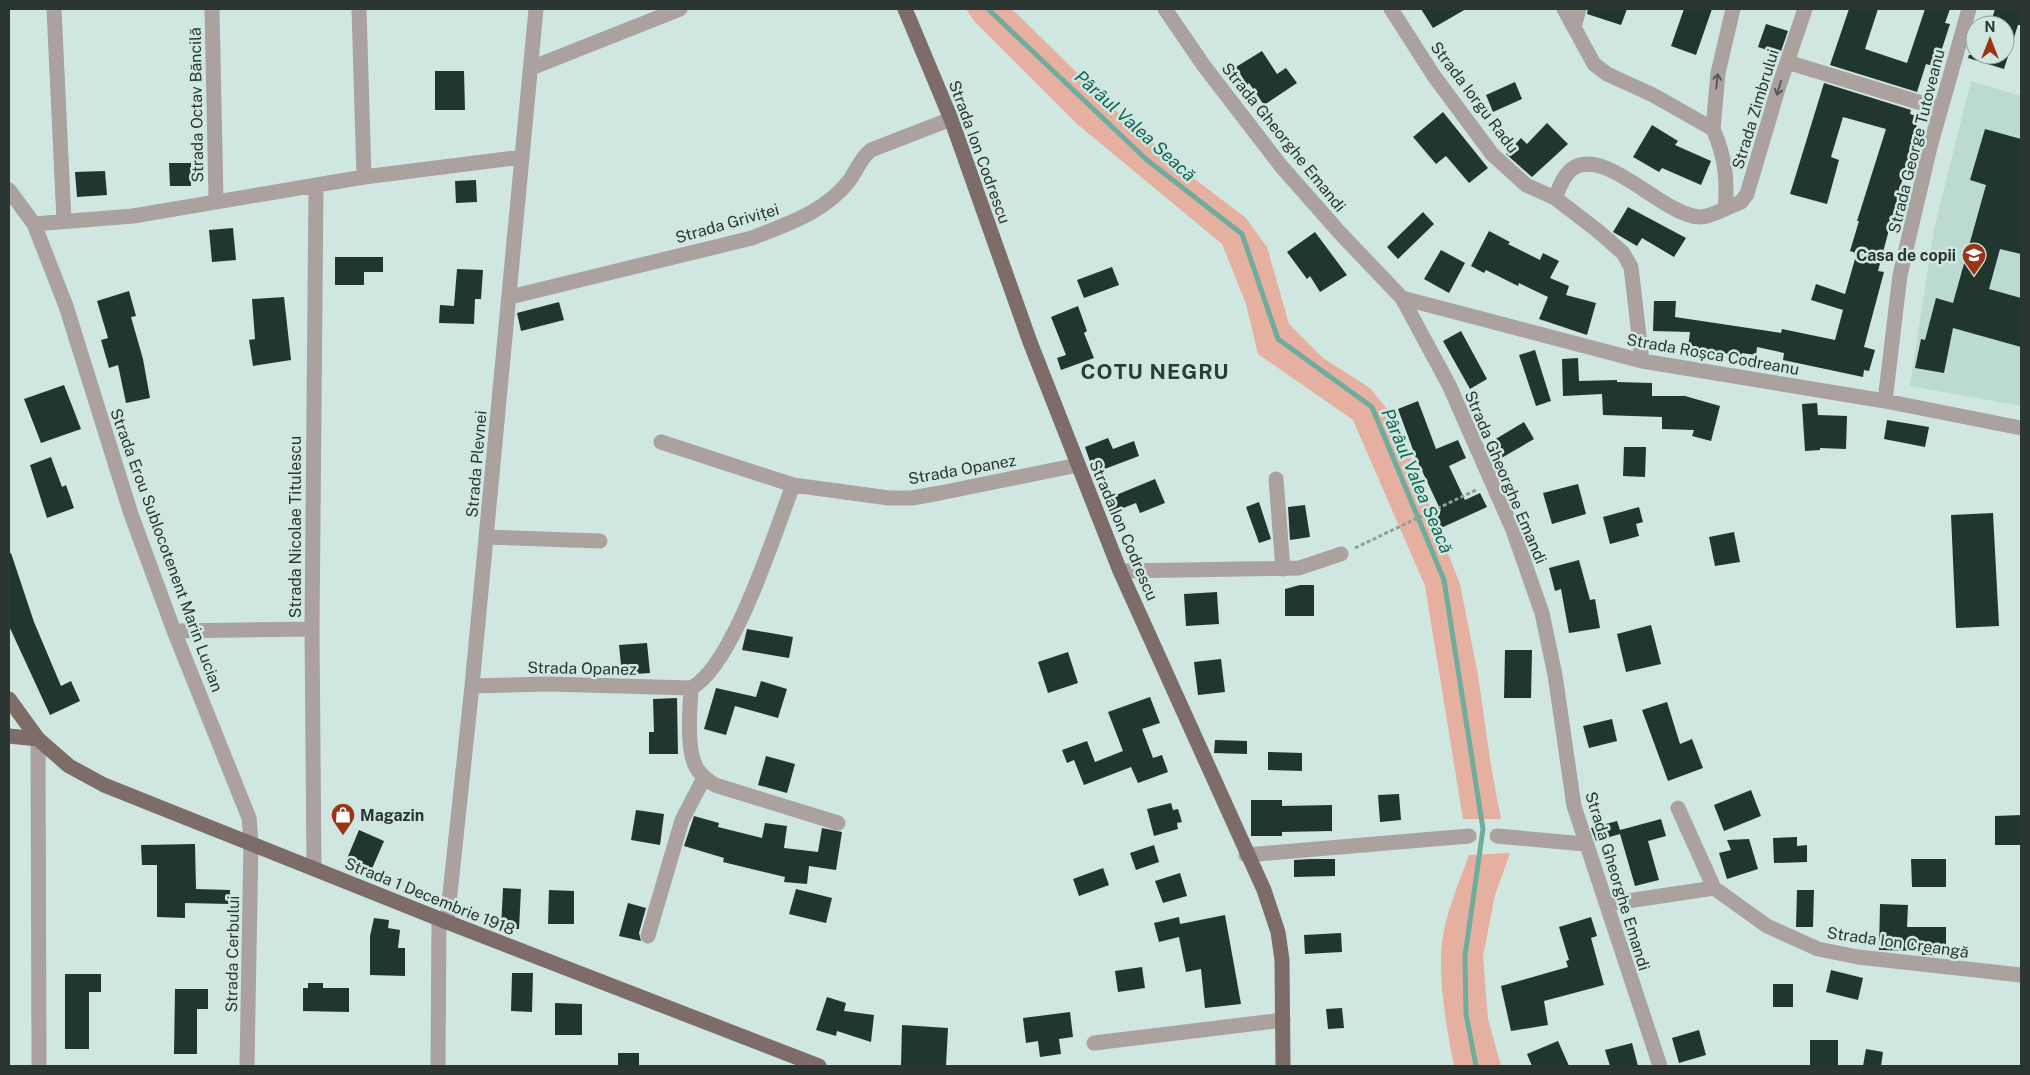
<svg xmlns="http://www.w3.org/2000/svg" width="2030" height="1075" viewBox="0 0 2030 1075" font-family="'Public Sans',sans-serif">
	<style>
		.built { fill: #bbdbd2 }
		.green { fill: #e6b0a0 }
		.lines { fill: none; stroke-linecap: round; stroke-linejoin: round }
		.stream { stroke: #6ead9d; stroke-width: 5 }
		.building { fill: #223630 }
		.path { stroke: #8c9f99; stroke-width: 3; stroke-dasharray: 4 2.5; stroke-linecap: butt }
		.minor { stroke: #aba19f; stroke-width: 15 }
		.major { stroke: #7d6c67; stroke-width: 15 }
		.oneway { stroke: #585b58 }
		.labels { text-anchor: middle; stroke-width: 5; stroke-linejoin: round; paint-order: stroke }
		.street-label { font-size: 16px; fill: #2b3532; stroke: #cfe7e0 }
		.poi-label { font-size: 16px; font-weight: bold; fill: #2b3532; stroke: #cfe7e0; text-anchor: end }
		.water-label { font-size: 18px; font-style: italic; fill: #106555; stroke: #cfe7e0 }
		.district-label { font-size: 21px; font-weight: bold; letter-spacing: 1px; fill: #293d37; stroke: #cfe7e0 }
	</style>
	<rect width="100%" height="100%" fill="#cfe7e0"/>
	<path class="built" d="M1971,81L2021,96V406L1910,386L1934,229Z"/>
	<path class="green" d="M966,9H1012L1113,108L1196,180L1246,218L1267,247L1289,324L1323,358L1370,388L1396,420L1460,584L1478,675L1491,766L1501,819H1463L1425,586L1353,420L1258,354L1246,304L1222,244L1077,124L974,21Z
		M1510,853L1495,895L1483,956L1488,1019L1501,1066H1454C1447,1030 1440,992 1441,955C1442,922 1458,885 1469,855Z"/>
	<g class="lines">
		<path class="stream" d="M988,9L1147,160L1242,234L1278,339L1372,407L1444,580L1483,829L1465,956L1466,1014L1476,1066"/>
	</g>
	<path class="building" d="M1421,9H1466L1433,28Z
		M1588,9H1627L1621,25L1587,14Z
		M1684,9H1712L1696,55L1671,46Z
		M1849,9H1878L1865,49L1907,63L1925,9H1950L1945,23L1950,24L1936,67L1926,64L1917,92L1830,65Z
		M1995,9H2021V25H2018L2004,69L1968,58L1969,55H2005V25H1990Z
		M1766,24L1788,31L1780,54L1758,47Z
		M1262,51L1277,74L1286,68L1297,83L1264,105L1249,83L1247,85L1236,67Z
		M435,71H464L465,110H435Z
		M1515,82L1522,99L1493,112L1486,95Z
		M1824,83L1911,110L1910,114L1919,117L1878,271L1884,272L1864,347L1875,350L1869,371L1864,370L1863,377L1783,360L1784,353L1757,347L1756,355L1742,353L1741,356L1688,347L1690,332L1653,331L1654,301H1676L1675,317L1781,333L1782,329L1835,340L1843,310L1811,300L1816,284L1845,294L1855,259L1856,253L1850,251L1859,221H1857L1886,129L1843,117L1831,157L1839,160L1827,204L1790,194Z
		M1443,112L1488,168L1469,183L1446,156L1436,164L1413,137Z
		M1547,123L1568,144L1532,177L1506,154L1521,138L1527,144Z
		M1652,125L1678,141L1675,145L1711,161L1701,185L1662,168L1659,172L1633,157Z
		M1985,129L2021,139V254L2000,249L1989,289L2021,298V347L1953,328L1944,373L1915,368L1921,339L1925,340L1936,298L1953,303L1986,185L1970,180Z
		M169,163H191V186H170Z
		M105,171L107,195L77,197L75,172Z
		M476,180L477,202L456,203L455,181Z
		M1628,207L1686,238L1674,257L1642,238L1637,246L1613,232Z
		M1423,212L1434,224L1398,259L1387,247Z
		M233,228L236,260L212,262L209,230Z
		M1489,231L1510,242L1508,244L1540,260L1543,253L1559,261L1550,278L1569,286L1566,295L1596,303L1587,335L1539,319L1548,297L1519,283L1518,286L1486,270L1484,273L1471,266Z
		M1315,232L1347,275L1320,292L1310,276L1307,279L1287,252Z
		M1441,250L1465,263L1449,293L1424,279Z
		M335,257H383V272H364V285H335Z
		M1112,267L1119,285L1084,298L1077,280Z
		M457,269L483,270L481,299H475L474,324L439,323L440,305L454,306Z
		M129,291L136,316L131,317L143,359L150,398L126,403L118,365L109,368L101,340L108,338L97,301Z
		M284,297L291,360L253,366L249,340L255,339L252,299Z
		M559,302L564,320L521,331L517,313Z
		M1078,306L1087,331L1084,333L1094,358L1061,370L1057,358L1066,355L1051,317Z
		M1461,331L1487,379L1470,389L1443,341Z
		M1535,350L1551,401L1536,406L1519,355Z
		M1578,358L1579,381L1617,380V382L1652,383V396H1685L1720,406L1711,441L1692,436L1694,430L1662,429V417L1603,415L1602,394L1563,396L1562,359Z
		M64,385L81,429L41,443L24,399Z
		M1418,401L1436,449L1458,440L1466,458L1449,466L1465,500L1480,493L1487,507L1441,528L1434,513L1441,511L1416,458L1398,409Z
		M1817,403L1818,415L1847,416L1846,449L1820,448V450L1805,451L1802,404Z
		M1887,420L1929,427L1925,447L1884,439Z
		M1524,422L1534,439L1498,460L1489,443Z
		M1108,438L1113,449L1134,441L1139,456L1094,473L1085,447Z
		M1624,447H1646L1645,477L1623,476Z
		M51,457L62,487L66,485L74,508L47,518L30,465Z
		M1155,479L1165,503L1140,513L1136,503L1110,513L1104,500Z
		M1578,484L1586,514L1552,524L1543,493Z
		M1259,502L1271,539L1259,543L1246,507Z
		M1305,505L1310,537L1290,540L1288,507Z
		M1639,507L1643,522L1636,524L1639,536L1610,544L1603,517Z
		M1993,513L1999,626L1956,628L1951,515Z
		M1734,532L1740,562L1715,566L1709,537Z
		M11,553L34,622L61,686L71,681L80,701L50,715L9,626V554Z
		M1579,560L1590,600L1595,599L1600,628L1569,633L1561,589L1555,591L1549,568Z
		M1300,585H1314V616H1285V589Z
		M1217,592L1219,624L1186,626L1184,594Z
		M1651,625L1661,664L1626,672L1617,634Z
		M747,629L793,637L789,658L742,650Z
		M647,643L650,673L622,675L619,645Z
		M1505,650H1532L1531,698H1504Z
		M1068,652L1078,683L1048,693L1038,662Z
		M1221,659L1225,692L1198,695L1194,662Z
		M761,681L787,689L778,718L735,706L726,735L704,729L716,688L756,697Z
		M1150,697L1160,723L1142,729L1153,758L1162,755L1168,772L1138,783L1131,767L1084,785L1074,760L1067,763L1062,750L1087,741L1095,762L1123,751L1108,712Z
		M677,698L678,754H649V732H654L653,699Z
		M1667,702L1680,744L1692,739L1703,768L1668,781L1642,710Z
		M1612,719L1617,741L1589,748L1583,726Z
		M1215,740L1247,741V754L1214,753Z
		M1268,752L1302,753V771L1268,770Z
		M766,756L795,764L787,793L758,785Z
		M1751,790L1761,816L1724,831L1714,805Z
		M1399,794L1401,820L1380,822L1378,795Z
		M1251,800H1282V806L1332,805V831L1282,832V836H1251Z
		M1171,803L1173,810L1178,809L1182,822L1177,823L1178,829L1154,836L1147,809Z
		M636,810L664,814L660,845L631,840Z
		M2021,815V845H1995V816Z
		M694,816L719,823L718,827L762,838L765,823L787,826L784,848L818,852L822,828L842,832L836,870L809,866L807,884L784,882L785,877L723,862L724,858L684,846Z
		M1661,819L1666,836L1648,841L1659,880L1635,886L1620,834L1596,841L1591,828L1617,821L1620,830Z
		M359,830L384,841L371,871L346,861Z
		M1797,837V846L1807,845V862L1774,863L1773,838Z
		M1749,839L1758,869L1727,879L1719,853L1731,850L1727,840Z
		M195,844L196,889L230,890V904L185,903V918L157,917V865H142L141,845Z
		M1154,845L1159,862L1136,870L1130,853Z
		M1311,859H1335V876L1294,877V860Z
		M1911,859H1946V887H1912Z
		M1103,868L1109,885L1079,896L1073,879Z
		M1180,873L1187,896L1163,903L1155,881Z
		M503,888L521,889L519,929H501Z
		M796,889L832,898L826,923L789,914Z
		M549,890L574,891V924H548Z
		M1797,890H1814L1813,927H1796Z
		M628,903L646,908L639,933L641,941L619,936Z
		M1880,904L1908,905L1907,927H1946V955H1922V951L1879,950Z
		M1225,915L1241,1004L1205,1008L1201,969L1186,972L1179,937L1159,942L1154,923L1179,917L1180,924Z
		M1591,917L1597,936L1591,938L1604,985L1544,1001L1548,1025L1511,1031L1501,986L1568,967L1566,961L1569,960L1559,927Z
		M374,918L389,920L388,928L400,930L398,948H405V976L370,975V936Z
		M1341,933L1342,952L1305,954L1304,935Z
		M1142,967L1145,988L1118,992L1115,971Z
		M1831,970L1863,978L1858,1000L1826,992Z
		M512,973H533L532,1012L511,1011Z
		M65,974H101V992H89V1049H65Z
		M308,983H323V988H349V1012L303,1011V988H308Z
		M1773,984H1793V1007H1773Z
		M175,989H208V1009H197V1054H174Z
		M827,997L846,1003L844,1011L874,1015L871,1042L837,1031L836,1036L816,1030Z
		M555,1003L582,1004V1035H555Z
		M1342,1008L1344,1028L1328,1029L1326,1009Z
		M1070,1012L1073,1037L1059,1039L1061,1054L1040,1057L1038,1041L1026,1043L1023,1018Z
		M902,1025L948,1028L946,1066H901Z
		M1699,1030L1706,1055L1679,1063L1672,1038Z
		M1810,1040H1838V1066H1810Z
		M1558,1041L1569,1066H1532L1527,1054Z
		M1632,1043L1638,1066H1610L1605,1050Z
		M1866,1049L1883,1052L1881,1066H1863Z
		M618,1053H639V1066H618Z"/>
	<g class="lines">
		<path class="path" d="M1355,548L1478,489"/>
		<path class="minor" d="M54,9L64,221
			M212,9L216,201
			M359,9L364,177
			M1165,9L1204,66L1281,166L1340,233L1402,298L1449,385L1513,530L1542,613L1555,675L1574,806L1660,1066
			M1391,9L1434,76L1492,154L1526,185L1555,198L1598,231L1623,253L1631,267L1642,361
			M1574,27L1579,9
			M1787,62L1941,109
			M531,68L680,9
			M1713,129L1718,73L1733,9
			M9,190L34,224L66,306L131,514L174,631L249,818L251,842L247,1066
			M1555,198C1559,188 1563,176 1572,169C1605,145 1663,216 1700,217C1708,217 1718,212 1725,209C1728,180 1725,156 1713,129L1653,95L1607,74L1594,64L1564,9
			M1725,209L1741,202L1747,194L1778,89L1805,9
			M34,224L133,216L364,177L522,157
			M510,297L752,238C787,224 825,212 849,181C857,170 860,159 871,150L951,119
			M1402,298L1642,361L1885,401L2021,428
			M1885,401L1900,275L1930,147L1969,9
			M661,442L793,485L889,498H912L940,493L1078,465
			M1276,479L1283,569
			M486,537L600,541
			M1120,571L1299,568L1341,554
			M174,631L312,629
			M472,686L549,684L691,688C733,667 775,532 793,485
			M691,688C690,709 686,748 696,767C700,775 707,780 715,785L838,823
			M38,739L39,1066
			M1678,808L1714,888
			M1497,836L1585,844
			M1246,855L1469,836
			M314,868L312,629L316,186
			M1608,904L1714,888L1767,926L1818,949L1858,957L2021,975
			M447,922L472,686L536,9
			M648,936L682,820L704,778
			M1094,1043L1283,1020
			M438,1066L439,919"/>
		<path class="major" d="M905,9L951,119L1030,342L1120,571L1264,890L1278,932L1282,960L1283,1066
			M9,699L38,739L69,766L104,785L447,922L819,1066
			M9,736L38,739"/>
	</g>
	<defs><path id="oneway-shaft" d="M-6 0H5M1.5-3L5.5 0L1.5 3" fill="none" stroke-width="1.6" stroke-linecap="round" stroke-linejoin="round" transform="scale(1.25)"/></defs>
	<g class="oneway">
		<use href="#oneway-shaft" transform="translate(1717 81) rotate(-84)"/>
		<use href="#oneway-shaft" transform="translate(1779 88) rotate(107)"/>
	</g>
	<defs>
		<symbol id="school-pin" viewBox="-11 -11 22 30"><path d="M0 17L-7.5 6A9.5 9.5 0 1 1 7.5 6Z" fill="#9b3315" stroke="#cfe7e0"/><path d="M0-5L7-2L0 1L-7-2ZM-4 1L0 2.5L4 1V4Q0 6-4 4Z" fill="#fff"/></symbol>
		<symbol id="shop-pin" viewBox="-11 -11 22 30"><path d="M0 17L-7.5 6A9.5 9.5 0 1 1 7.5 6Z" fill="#9b3315" stroke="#cfe7e0"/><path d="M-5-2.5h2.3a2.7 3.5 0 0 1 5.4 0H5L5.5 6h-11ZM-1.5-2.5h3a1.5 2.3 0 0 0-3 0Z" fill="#fff"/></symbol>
	</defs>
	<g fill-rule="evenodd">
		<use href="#school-pin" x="1960" y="241" width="28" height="38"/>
		<use href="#shop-pin" x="329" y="801" width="28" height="38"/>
	</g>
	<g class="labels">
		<g class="street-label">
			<text transform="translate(1475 97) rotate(53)" y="6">Strada Iorgu Radu</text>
			<text transform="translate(196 105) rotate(-91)" y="6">Strada Octav Băncilă</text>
			<text transform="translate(1755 109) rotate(-73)" y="6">Strada Zimbrului</text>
			<text transform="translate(1284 137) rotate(51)" y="6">Strada Gheorghe Emandi</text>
			<text transform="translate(1916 141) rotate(-76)" y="6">Strada George Tutoveanu</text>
			<text transform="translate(980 152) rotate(70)" y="6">Strada Ion Codrescu</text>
			<text transform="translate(727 223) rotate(-16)" y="6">Strada Griviței</text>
			<text transform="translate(1713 354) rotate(10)" y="6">Strada Roșca Codreanu</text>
			<text transform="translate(476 464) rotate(-85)" y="6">Strada Plevnei</text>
			<text transform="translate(962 469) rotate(-10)" y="6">Strada Opanez</text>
			<text transform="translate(1506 477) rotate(67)" y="6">Strada Gheorghe Emandi</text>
			<text transform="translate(295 527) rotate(-90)" y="6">Strada Nicolae Titulescu</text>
			<text transform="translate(1124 530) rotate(67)" y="6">Strada Ion Codrescu</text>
			<text transform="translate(167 550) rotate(70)" y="6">Strada Erou Sublocotenent Marin Lucian</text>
			<text transform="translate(582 668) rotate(1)" y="6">Strada Opanez</text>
			<text transform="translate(1618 881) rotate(73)" y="6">Strada Gheorghe Emandi</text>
			<text transform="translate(430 896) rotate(22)" y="6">Strada 1 Decembrie 1918</text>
			<text transform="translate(1898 942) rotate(8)" y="6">Strada Ion Creangă</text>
			<text transform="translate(232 954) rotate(-89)" y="6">Strada Cerbului</text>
		</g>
		<g class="poi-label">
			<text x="1956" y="261">Casa de copii</text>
			<text x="360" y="821" text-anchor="start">Magazin</text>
		</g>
		<g class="water-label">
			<text transform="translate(1135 126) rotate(42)" y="6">Pârâul Valea Seacă</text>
			<text transform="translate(1417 481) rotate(67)" y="6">Pârâul Valea Seacă</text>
		</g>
		<g class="district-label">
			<text x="1155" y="379">COTU NEGRU</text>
		</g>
	</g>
	<rect width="2030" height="1075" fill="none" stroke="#2b3532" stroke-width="20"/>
	<g transform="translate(1990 40)"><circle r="24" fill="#cfe7e0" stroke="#8da09a"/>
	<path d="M0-4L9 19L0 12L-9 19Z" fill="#9b3315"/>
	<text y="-8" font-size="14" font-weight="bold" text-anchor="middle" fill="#2b3532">N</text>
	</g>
</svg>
